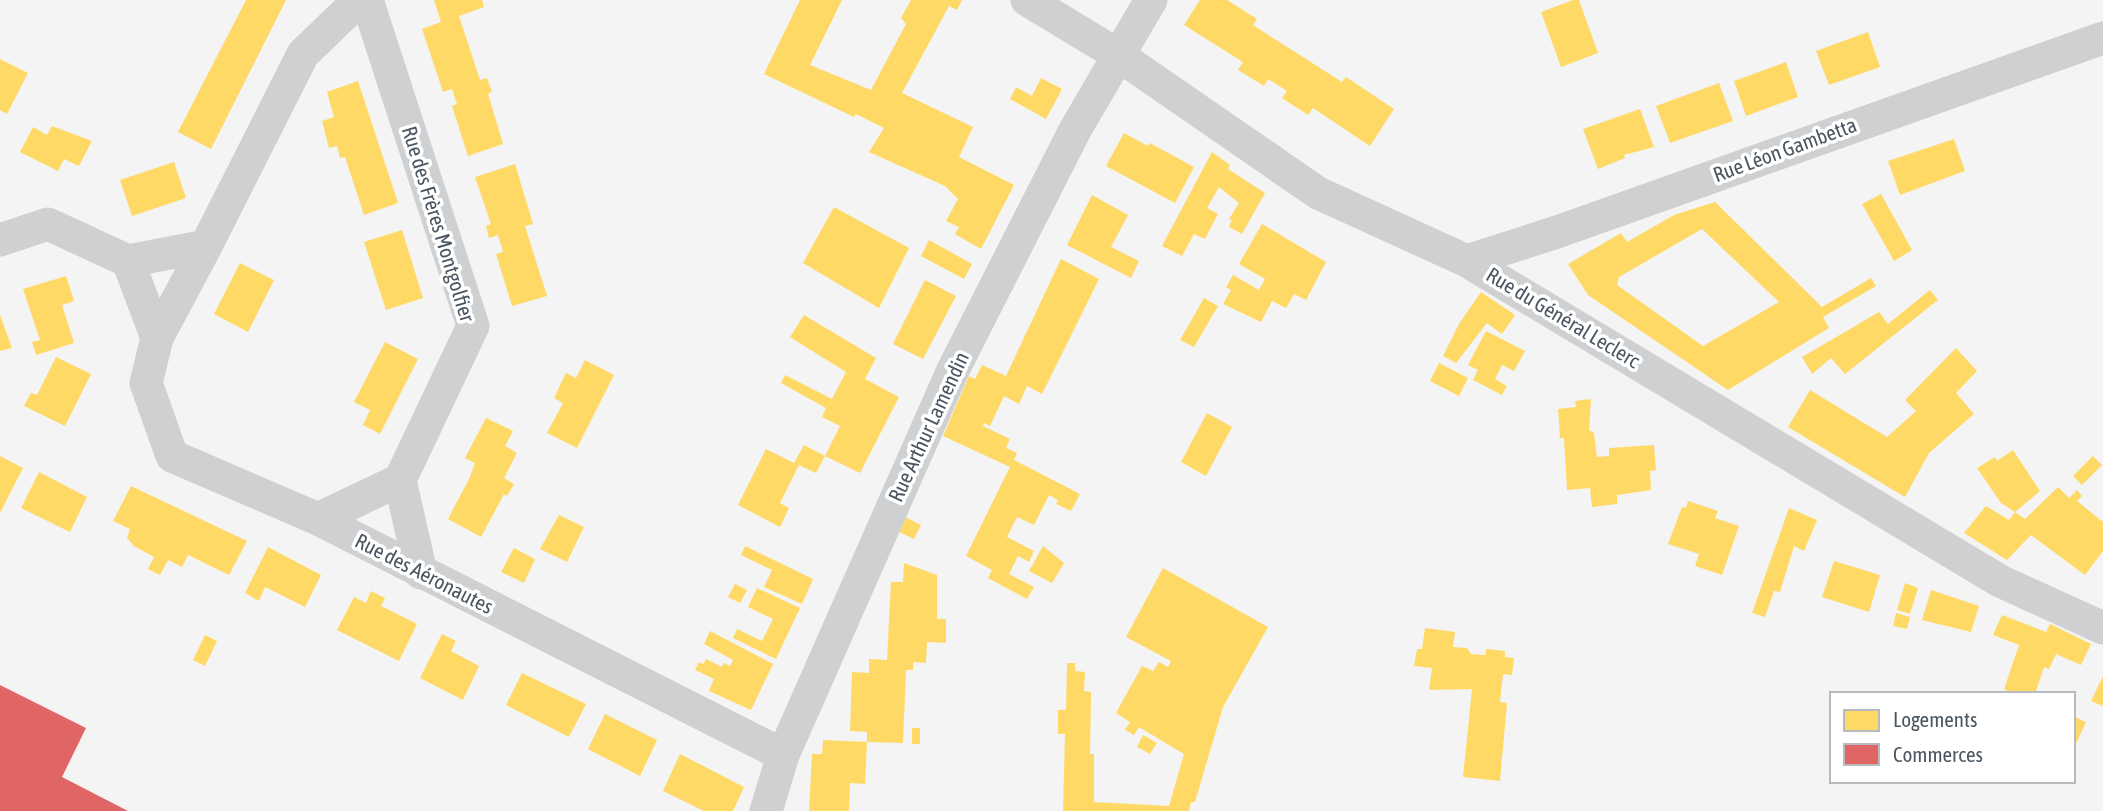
<svg xmlns="http://www.w3.org/2000/svg" width="2103" height="811" viewBox="0 0 2103 811" font-family="'Asap Condensed',sans-serif">
	<style>
		.homes { fill: #ffd966; fill-rule: evenodd }
		.shops { fill: #e06666 }
		.lines { fill: none; stroke-linecap: round; stroke-linejoin: round }
		.street { stroke: #ced0d2; stroke-width: 33 }
		.labels { text-anchor: middle; stroke-width: 7; stroke-linejoin: round; paint-order: stroke }
		.street-label { font-size: 21px; fill: #4a5661; stroke: #fff }
	</style>
	<rect width="100%" height="100%" fill="#f4f4f4"/>
	<path class="homes" d="M246,0H286L211,149L178,132Z
		M434,0H482L484,7L459,16L480,80L487,78L492,92L488,94L503,144L468,156L452,106L457,104L452,89L443,92L422,29L441,22Z
		M800,0H842L810,65L871,90L906,24L901,18L911,0H962L957,10L949,6L902,93L973,127L959,157L1014,185L981,249L955,234L959,227L946,221L958,199L945,186L869,152L884,128L856,114L854,117L764,74Z
		M1200,0H1227L1257,19L1253,25L1342,82L1346,77L1394,109L1370,146L1313,108L1308,115L1282,98L1287,91L1268,79L1264,86L1238,70L1243,62L1184,25Z
		M1573,0H1579L1598,53L1561,67L1541,12Z
		M1868,32L1880,67L1829,85L1816,51Z
		M0,59L28,73L7,114L0,110Z
		M1786,62L1798,97L1746,116L1734,81Z
		M1041,78L1062,89L1046,119L1010,99L1016,87L1032,96Z
		M358,81L398,203L364,215L345,157L340,158L337,146L329,148L322,121L334,117L327,92Z
		M1719,83L1733,121L1670,143L1656,106Z
		M1640,109L1654,147L1624,155L1625,158L1598,169L1583,129Z
		M52,126L92,141L79,166L64,159L58,171L20,152L33,127L47,135Z
		M1124,133L1148,146L1150,143L1194,167L1175,203L1106,166Z
		M1954,139L1965,171L1900,195L1888,161Z
		M1212,152L1230,165L1228,169L1265,193L1242,234L1229,227L1232,220L1229,219L1239,203L1219,187L1207,208L1218,214L1205,239L1194,234L1182,256L1162,246Z
		M174,162L186,198L132,216L120,180Z
		M515,164L533,224L525,226L547,296L512,306L496,254L503,252L498,235L489,238L486,226L491,224L475,177Z
		M1881,194L1912,250L1894,261L1862,204Z
		M1092,195L1128,215L1111,247L1139,261L1131,278L1067,245Z
		M1715,202L1822,307L1871,278L1876,286L1823,317L1829,328L1728,390L1588,295L1568,264L1621,233L1627,242L1674,215ZM1702,229L1779,302L1703,346L1617,285L1619,277Z
		M834,207L909,248L879,308L803,263Z
		M1262,224L1326,262L1306,300L1294,294L1286,308L1272,301L1261,322L1223,304L1231,290L1226,287L1233,275L1259,290L1265,279L1239,264Z
		M402,230L423,298L386,310L364,242Z
		M929,240L972,264L964,279L921,256Z
		M1061,259L1099,279L1042,394L1027,386L1019,404L1004,396L990,426L984,423L983,426L1010,439L1006,448L1017,453L1014,460L1080,494L1071,511L1056,504L1058,500L1049,495L1034,525L1017,517L1007,537L1034,551L1029,562L1018,556L1009,574L1034,587L1027,599L988,578L992,570L966,556L1010,467L943,436L969,376L975,379L982,365L1006,376Z
		M240,263L274,280L248,332L214,314Z
		M66,276L74,301L62,305L74,343L36,355L32,342L40,340L23,289Z
		M925,280L956,296L923,359L893,344Z
		M1930,290L1938,300L1845,374L1831,358L1812,374L1802,357L1879,312L1888,324Z
		M1481,292L1515,315L1502,334L1487,323L1456,363L1443,356L1459,324Z
		M1204,298L1218,306L1194,347L1180,340Z
		M0,315L12,348L0,351Z
		M804,315L876,358L865,379L899,397L860,473L825,456L840,426L822,417L826,408L781,383L785,375L832,399L846,372L790,337Z
		M1486,331L1525,351L1514,371L1502,365L1495,379L1507,386L1502,395L1473,380L1478,370L1468,365Z
		M385,342L418,359L380,434L363,425L370,410L354,402Z
		M1956,348L1977,371L1956,393L1974,414L1929,453L1905,497L1788,427L1810,390L1887,437L1916,411L1905,400Z
		M56,357L91,374L65,426L24,406L31,393L37,395Z
		M585,360L614,375L577,448L547,433L563,403L554,398L566,373L576,378Z
		M1439,363L1468,378L1459,396L1430,381Z
		M1591,399L1589,430L1594,433L1597,457L1609,456V448L1654,445L1656,470L1650,471L1651,490L1617,495V504L1592,507L1590,488L1567,490L1564,438H1560L1558,409L1576,407L1575,401Z
		M1207,413L1232,427L1206,476L1181,462Z
		M486,418L513,431L505,446L517,453L504,478L514,484L507,496L504,494L481,537L448,519L470,477L475,463L465,458Z
		M804,445L825,456L816,473L799,465L780,503L789,508L780,527L738,505L766,449L794,463Z
		M2013,450L2040,491L2015,512L2025,519L2058,487L2069,498L2077,490L2082,496L2077,501L2103,522V551L2085,575L2031,535L2007,560L1964,533L1986,506L2009,520L2015,512L2001,503L1977,468L1995,457L1997,461Z
		M0,456L23,468L0,513Z
		M2093,456L2102,465L2082,485L2073,476Z
		M39,472L87,497L70,532L21,508Z
		M131,486L247,541L229,575L188,555L182,567L168,560L160,575L148,569L154,557L134,546L127,538L130,529L113,521Z
		M1688,501L1718,511L1715,518L1739,526L1722,575L1695,566L1699,554L1668,544L1682,507L1686,508Z
		M1789,508L1817,520L1804,551L1794,546L1780,592L1774,591L1765,617L1752,613Z
		M559,515L584,527L567,562L540,549Z
		M903,516L921,525L914,539L895,530Z
		M745,546L813,579L802,604L764,587L772,570L741,555Z
		M1043,546L1064,563L1052,583L1029,571Z
		M268,547L321,575L305,607L265,587L259,601L245,593Z
		M514,548L535,559L524,583L501,572Z
		M1834,561L1880,575L1869,612L1822,597Z
		M904,563L937,575V619H946V643L927,642L926,663L913,662V670H906L903,743L867,742V732L850,731L852,672L869,673V659L887,660L891,582H903Z
		M1163,568L1268,627L1223,707L1195,802H1191L1189,811H1063L1065,734H1058V710H1066L1067,663H1075V671L1085,672L1084,691L1091,692L1090,754H1094V802L1169,806L1184,754L1139,727L1134,735L1125,730L1130,722L1116,713L1142,666L1153,671L1159,662L1168,667L1171,661L1126,637Z
		M1905,583L1918,588L1910,614L1897,610Z
		M735,584L747,590L740,603L728,597Z
		M757,588L800,608L776,659L733,638L737,629L762,641L773,619L748,607Z
		M1931,590L1979,606L1971,632L1922,620Z
		M371,591L385,598L381,606L417,624L399,661L337,630L354,597L366,603Z
		M1896,613L1910,617L1907,629L1893,626Z
		M2002,615L2046,632L2050,624L2091,644L2081,665L2056,654L2049,669L2044,667L2035,694H2015L2004,689L2019,645L1993,635Z
		M1425,628L1455,632L1453,647L1467,648L1471,654L1486,655V649L1505,651V657L1514,658L1512,675L1503,674L1500,702L1507,703L1500,781L1463,777L1472,689L1429,690L1432,668L1414,666L1417,649H1422Z
		M710,631L773,664L751,710L709,691L714,679L695,670L699,662L703,664L706,659L722,667L724,663L730,666L733,660L704,644Z
		M442,634L456,641L451,651L479,666L463,700L420,678Z
		M205,635L217,641L205,666L193,660Z
		M522,673L586,704L569,737L506,705Z
		M2103,676V706L2091,701Z
		M605,714L657,740L640,776L588,749Z
		M2073,716L2086,722L2073,750Z
		M912,728H920V744H912Z
		M1143,735L1157,743L1150,754L1137,747Z
		M823,740L867,742L865,784L850,783L849,811H809L812,754H822Z
		M680,754L744,787L733,811H704L663,791Z"/>
	<path class="shops" d="M0,685L86,728L62,777L128,811H0Z"/>
	<g class="lines">
		<path class="street" d="M367,0L473,326L400,480
			M1027,0L1118,55L1318,193L1467,261L2000,581L2103,628
			M0,240L48,224L128,261L206,246L303,54L359,0
			M206,246L157,338L146,383L172,456L318,519L783,755
			M128,261L157,338
			M1467,261L1557,232L2103,38
			M318,519L400,480L421,573
			M766,811L783,755L953,370L1075,130L1151,0"/>
	</g>
	<g class="labels">
		<g class="street-label">
			<text transform="translate(1785 150) rotate(-20)" y="7">Rue Léon Gambetta</text>
			<text transform="translate(438 224) rotate(73)" y="7">Rue des Frères Montgolfier</text>
			<text transform="translate(1563 318) rotate(31)" y="7">Rue du Général Leclerc</text>
			<text transform="translate(929 427) rotate(-65)" y="7">Rue Arthur Lamendin</text>
			<text transform="translate(424 574) rotate(27)" y="7">Rue des Aéronautes</text>
		</g>
	</g>
	<rect x="1830" y="692" width="245" height="91" fill="#ffffff" stroke="#b7bbc0" stroke-width="2"/>
	<rect x="1844" y="710" width="35" height="21" fill="#ffd966" stroke="#b7bbc0" stroke-width="2"/>
	<text x="1893" y="727" font-size="21" fill="#4a5661">Logements</text>
	<rect x="1844" y="744" width="35" height="21" fill="#e06666" stroke="#b7bbc0" stroke-width="2"/>
	<text x="1893" y="762" font-size="21" fill="#4a5661">Commerces</text>
</svg>
